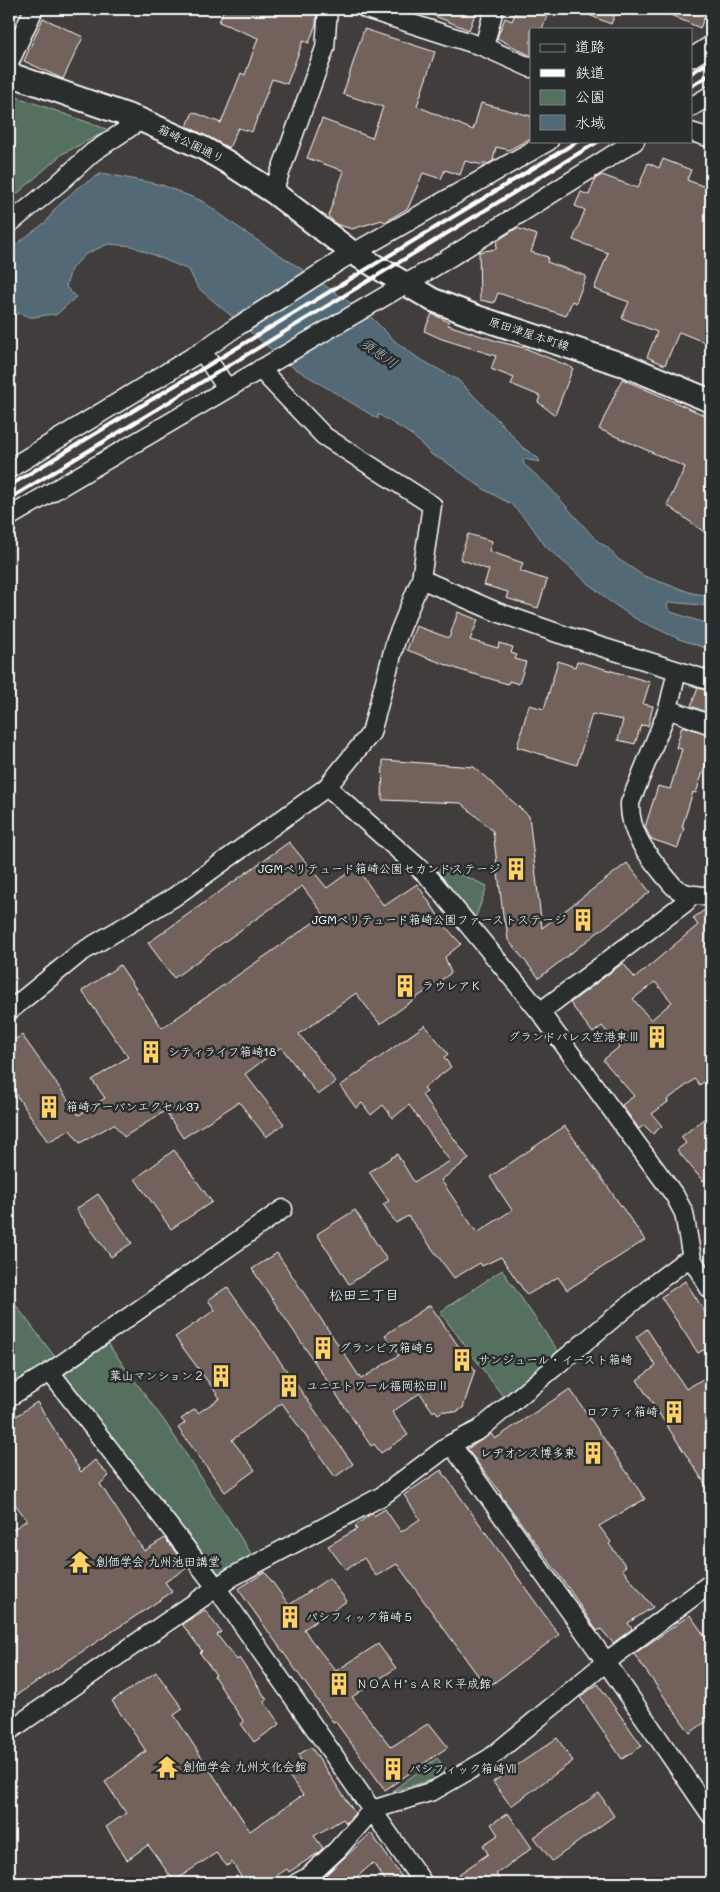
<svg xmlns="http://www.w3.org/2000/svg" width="720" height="1892" viewBox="0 0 720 1892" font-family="Mali,'Klee One',sans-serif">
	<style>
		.green { fill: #54705f; stroke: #aab8af }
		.water { fill: #526a76; stroke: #97a6ad }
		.building { fill: #73625c; stroke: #fff; fill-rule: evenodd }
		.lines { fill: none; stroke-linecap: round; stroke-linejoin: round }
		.minor-casing { stroke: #fff; stroke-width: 21 }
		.tertiary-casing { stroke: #fff; stroke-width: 26 }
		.minor { stroke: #2a2d2e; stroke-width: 18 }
		.tertiary { stroke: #2a2d2e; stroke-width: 22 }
		.rail { stroke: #fff; stroke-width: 4 }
		.labels { text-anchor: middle; stroke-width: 5; stroke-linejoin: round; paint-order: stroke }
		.street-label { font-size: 12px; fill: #fff; stroke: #2a2d2e }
		.poi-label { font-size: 12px; fill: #fff; stroke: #2a2d2e; text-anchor: start }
		.water-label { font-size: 14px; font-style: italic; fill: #a8b4ba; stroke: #2a2d2e }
		.neighbourhood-label { font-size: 14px; fill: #fff; stroke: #2a2d2e }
	</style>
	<rect width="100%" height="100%" fill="#403d3c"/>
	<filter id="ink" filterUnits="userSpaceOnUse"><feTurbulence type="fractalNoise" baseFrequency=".02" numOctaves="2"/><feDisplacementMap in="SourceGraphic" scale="10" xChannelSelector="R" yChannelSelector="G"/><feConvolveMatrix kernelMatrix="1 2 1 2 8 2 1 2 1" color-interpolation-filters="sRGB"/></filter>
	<g filter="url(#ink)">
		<path class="green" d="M9,94L109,130L62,154L9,201Z
			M442,866L487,886L475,919L437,873Z
			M502,1270L560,1354L505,1399L440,1312Z
			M9,1296L55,1357L9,1386Z
			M108,1344L165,1422L252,1555L219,1574L64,1375Z
			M437,1758L449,1772L436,1779L392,1791Z"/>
		<path class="water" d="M102,173L162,185L202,201L249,235L300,268L372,318L396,342L418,358L458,380L507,429L522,447L538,458L540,462L523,459L524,464L549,487L597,541L607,547L618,559L644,576L692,593L711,596V606L669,602L667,606L671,612L711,625V650L679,639L636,619L608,600L546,547L530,524L511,504L485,490L446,462L432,455L412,435L378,414V419L291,366L198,288L189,270L132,246L108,244L86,254L71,269L66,287L76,297L56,315C47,313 39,318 30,317C26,316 22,314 18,313L12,316L9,325V250L47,221L55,209L77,188Z"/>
		<path class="building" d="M224,9H317L316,24L309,43L303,41L287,84L272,79L252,132L238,128L229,148L187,126L193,112L221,123L241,73L245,75L258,38L219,22Z
			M418,9H477L469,30Z
			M517,9H550L542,29H531V56L497,38L505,18L512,21Z
			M574,9H617L611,24Z
			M657,9H708L700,28Z
			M43,18L83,37L63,79L24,61Z
			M364,29L435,52L417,106L473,130L481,103L531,116V138L509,150L496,147L493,161L488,164L483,163V165L465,161L460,175L445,170L441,179L423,173L408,208L385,222L382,220L352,229L336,224L328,216L344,171L307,158L322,119L372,138L383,107L343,94Z
			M663,159L691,170L687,180L711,189V323L704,342L679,332L665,365L647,357L657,332L622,318L629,302L594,289L608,253L573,240L585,210L575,206L581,192L589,195L595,179L602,175L638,188L648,163L659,168Z
			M517,228L537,235L531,252L548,257L547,262L586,276L576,303L572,301L566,316L498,293L494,303L480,300L479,252L496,249L497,241Z
			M432,314L449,322L448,325L500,342L525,348L573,368L555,415L538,402L540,396L511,384L514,378L491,369L496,356L442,339L424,331Z
			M622,379L711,418V537L667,505L685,467L599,429Z
			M468,534L492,541L489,551L523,563L520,571L547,580L538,608L506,598L508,592L484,585L489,570L460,559Z
			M458,612L478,620L470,640L498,648L499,643L513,647L511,653L517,655L515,659L526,662L519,684L509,681L508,684L460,670L407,650L416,626L449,638Z
			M558,661L575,667L577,661L650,682L643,704L653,706L648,726L641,725L635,744L618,740L623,720L592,714L577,765L517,747L529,705L544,709Z
			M698,688L711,692V714L691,706Z
			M682,726L711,735V758L708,757L696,793L693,792L682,827L684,828L678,848L651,839L645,827L658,786L670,789L682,749L676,748Z
			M383,760L474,767L529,816L542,928L627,863L650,892L539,978L508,940L506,923H504L493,831L461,803L382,800Z
			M289,842L327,888L356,867L384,906L417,884L446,927L461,944L445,957L451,973L380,1024L356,993L299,1034L336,1082L318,1095L281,1047L245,1074L284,1124L266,1137L239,1102L183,1138L165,1111L124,1137L114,1124L80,1143L70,1130L48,1142L9,1084V1043L22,1035L79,1115L105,1098L92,1080L128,1057L82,991L120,965L162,1028L324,915L302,886L174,978L148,943Z
			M709,907H711V1076L700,1085L695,1079L667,1100L668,1102L652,1114L662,1126L653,1134L644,1125L639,1129L622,1105L634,1096L603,1060L619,1047L602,1026L593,1033L570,1003L623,963L635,978L698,925L693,918ZM655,982L672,1002L651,1020L633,999Z
			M425,1025L448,1054L444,1057L451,1067L424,1088L427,1092L422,1095L469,1159L441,1180L477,1233L512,1210L490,1177L565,1126L645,1240L567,1290L558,1277L527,1295L501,1257L482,1266L480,1263L454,1278L408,1216L396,1223L383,1204L389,1201L369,1172L397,1154L414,1182L450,1161L409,1105L393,1118L383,1105L371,1115L362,1103L356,1108L340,1086Z
			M711,1113V1174L703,1181L677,1150L686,1143L681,1137Z
			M174,1150L212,1202L171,1229L135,1179Z
			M98,1194L132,1243L111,1257L76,1209Z
			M355,1210L387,1260L349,1284L317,1234Z
			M277,1253L361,1379L399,1355L385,1335L430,1305L475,1370L463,1408L456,1412L443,1411L438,1414L435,1410L433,1412L420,1393L392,1412L408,1435L381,1453L374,1444L371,1446L252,1269Z
			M685,1281L711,1321V1346L698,1353L661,1297Z
			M227,1287L353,1464L335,1477L282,1403L232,1440L255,1470L225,1492L178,1428L185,1423L181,1419L195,1409L198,1413L220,1398L175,1337L215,1310L208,1300Z
			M647,1329L686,1389L711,1374V1493L637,1380L656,1366L636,1337Z
			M570,1389L645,1499L599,1526L611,1542L609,1544L626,1566L622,1569L653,1607L628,1623L632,1629L613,1643L601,1629L597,1631L569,1589L500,1494L501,1493L467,1449L491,1434L495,1439Z
			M37,1402L81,1472L95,1460L109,1476L100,1484L144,1551L165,1538L187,1568L165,1582L172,1592L9,1700V1532L27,1520L9,1496V1421Z
			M441,1470L559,1635L487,1688L397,1564L376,1576L364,1558L346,1570L328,1546L357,1529L355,1526L372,1513L374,1516L385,1509L401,1532L420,1519L404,1495Z
			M265,1572L289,1605L329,1578L347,1601L304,1629L311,1640L336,1671L378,1644L396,1668L352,1697L391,1747L429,1723L448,1747L385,1790L335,1721L333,1722L238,1589Z
			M205,1610L221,1632L217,1635L237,1660L239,1658L252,1677L267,1700L264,1702L280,1724L254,1742L241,1724L244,1722L229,1700L214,1676L216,1675L200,1653L202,1651L182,1624Z
			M690,1615L711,1645V1718L690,1733L634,1654Z
			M156,1672L183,1709L174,1715L250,1831L303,1795L286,1772L302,1762L298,1755L311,1747L355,1813L346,1823L343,1819L314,1836L323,1848L318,1853L289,1872L287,1869L265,1883H245L232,1862L227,1866L216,1853L174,1881L148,1845L127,1860L106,1827L126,1813L105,1782L146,1751L112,1701Z
			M598,1684L642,1746L622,1759L580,1697Z
			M557,1738L573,1761L511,1806L493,1782Z
			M599,1793L614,1816L552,1861L534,1837Z
			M508,1813L532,1848L496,1874L502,1883H465L459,1874L488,1854L483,1845L498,1835L491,1824Z
			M371,1833L406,1883H387L373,1863L350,1883H317Z"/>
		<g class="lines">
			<defs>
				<path id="minor" d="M366,9L484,47L531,68
					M484,47L494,9
					M691,58L711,45
					M9,63L34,9
					M691,107L711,95
					M691,132L711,138
					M273,192L325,48L328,9
					M9,224L59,183L93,152L141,120
					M202,351L226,387
					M9,469L202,351L235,328L341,260L549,141
					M9,517C140,439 272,362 404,285C482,239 558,189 635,141
					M421,579L497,612L560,634L711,681
					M677,671L668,709L630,803C629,832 646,853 664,875C668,879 672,886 677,889C686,896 701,895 711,897
					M668,709L711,725
					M327,787L428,876L540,1012L675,1196L684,1213L692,1259L711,1291
					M9,1011L80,953L174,897L327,787L371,733L396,640L421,579L432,505L324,436L260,369
					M540,1012L686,902L689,894
					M50,1372L216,1587L423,1883
					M9,1397L50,1372L283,1209
					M451,1444L606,1662L711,1815
					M9,1731L232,1577L382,1496L451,1444L479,1430L658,1281L682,1263L692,1259
					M297,1883L308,1877L337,1850L372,1810L433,1791L490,1758L606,1662L711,1583"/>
				<path id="tertiary" d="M9,74L141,120L203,148L227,162L273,192L353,253L433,300L477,317L627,366L711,401"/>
			</defs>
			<use href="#minor" class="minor-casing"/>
			<use href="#tertiary" class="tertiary-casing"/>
			<use href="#minor" class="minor"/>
			<use href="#tertiary" class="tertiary"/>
			<path class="rail" d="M691,73L711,61
				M691,86L711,74
				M9,486L578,141
				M9,499L599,141"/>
		</g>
	</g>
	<defs>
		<symbol id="building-bare" viewBox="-9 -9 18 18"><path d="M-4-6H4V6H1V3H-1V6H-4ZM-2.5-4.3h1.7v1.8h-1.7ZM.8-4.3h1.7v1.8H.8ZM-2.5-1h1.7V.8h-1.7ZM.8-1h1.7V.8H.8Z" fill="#ffd166" stroke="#2a2d2e" stroke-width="2.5" paint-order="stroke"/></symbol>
		<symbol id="temple-bare" viewBox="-9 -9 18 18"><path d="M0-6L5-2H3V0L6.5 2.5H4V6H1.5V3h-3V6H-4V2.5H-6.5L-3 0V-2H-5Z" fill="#ffd166" stroke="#2a2d2e" stroke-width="2.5" paint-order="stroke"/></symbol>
	</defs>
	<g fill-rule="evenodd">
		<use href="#building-bare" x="500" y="853" width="32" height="32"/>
		<use href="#building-bare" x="567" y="904" width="32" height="32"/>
		<use href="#building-bare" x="389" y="970" width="32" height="32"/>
		<use href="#building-bare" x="641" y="1021" width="32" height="32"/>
		<use href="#building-bare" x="135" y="1036" width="32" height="32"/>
		<use href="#building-bare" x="33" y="1091" width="32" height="32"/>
		<use href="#building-bare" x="307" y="1332" width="32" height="32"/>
		<use href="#building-bare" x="446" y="1344" width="32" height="32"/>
		<use href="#building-bare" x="205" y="1360" width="32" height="32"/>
		<use href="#building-bare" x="273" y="1370" width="32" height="32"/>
		<use href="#building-bare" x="658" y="1396" width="32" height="32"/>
		<use href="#building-bare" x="577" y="1437" width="32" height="32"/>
		<use href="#temple-bare" x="64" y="1546" width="32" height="32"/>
		<use href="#building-bare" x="274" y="1601" width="32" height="32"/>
		<use href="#building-bare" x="323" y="1668" width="32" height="32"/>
		<use href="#temple-bare" x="151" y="1751" width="32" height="32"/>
		<use href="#building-bare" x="377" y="1753" width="32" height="32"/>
	</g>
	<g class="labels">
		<g class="street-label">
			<text transform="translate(191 144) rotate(26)" y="4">箱崎公園通り</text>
			<text transform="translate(529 334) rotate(18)" y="4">原田津屋本町線</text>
		</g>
		<g class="poi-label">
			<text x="500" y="873" text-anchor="end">JGMベリテュード箱崎公園セカンドステージ</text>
			<text x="566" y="924" text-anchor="end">JGMベリテュード箱崎公園ファーストステージ</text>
			<text x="422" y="990">ラウレアＫ</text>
			<text x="640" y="1041" text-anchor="end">グランドパレス空港東Ⅲ</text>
			<text x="168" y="1056">シティライフ箱崎18</text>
			<text x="66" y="1111">箱崎アーバンエクセル37</text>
			<text x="339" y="1352">グランピア箱崎５</text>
			<text x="478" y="1364">サンジュール・イースト箱崎</text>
			<text x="205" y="1380" text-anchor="end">葉山マンション２</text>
			<text x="306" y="1390">ユニエトワール福岡松田Ⅱ</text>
			<text x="658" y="1416" text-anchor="end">ロフティ箱崎</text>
			<text x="576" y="1457" text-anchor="end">レヂオンス博多東</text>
			<text x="96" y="1566">創価学会 九州池田講堂</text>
			<text x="306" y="1621">パシフィック箱崎５</text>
			<text x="356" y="1688">ＮＯＡＨ’ｓＡＲＫ平成館</text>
			<text x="183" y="1771">創価学会 九州文化会館</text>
			<text x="409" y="1773">パシフィック箱崎Ⅶ</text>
		</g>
		<g class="water-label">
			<text transform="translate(379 353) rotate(35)" y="5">須恵川</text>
		</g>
		<g class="neighbourhood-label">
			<text x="364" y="1300">松田三丁目</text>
		</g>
	</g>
	<rect width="720" height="1892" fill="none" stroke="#2a2d2e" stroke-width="30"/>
	<rect x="15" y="15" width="690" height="1862" fill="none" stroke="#fff" stroke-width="2" filter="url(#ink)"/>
	<rect x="530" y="28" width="162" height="115" fill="#2a2d2e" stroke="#7f8182"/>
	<rect x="540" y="44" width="25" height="8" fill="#2a2d2e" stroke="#7f8182"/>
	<text x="575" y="52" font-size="15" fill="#ffffff">道路</text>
	<rect x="540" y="69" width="25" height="8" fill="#ffffff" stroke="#7f8182"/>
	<text x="575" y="78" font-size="15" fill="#ffffff">鉄道</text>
	<rect x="540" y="90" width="25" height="15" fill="#54705f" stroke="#7f8182"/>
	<text x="575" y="102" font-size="15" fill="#ffffff">公園</text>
	<rect x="540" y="115" width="25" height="15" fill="#526a76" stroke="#7f8182"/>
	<text x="575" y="128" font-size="15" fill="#ffffff">水域</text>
</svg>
